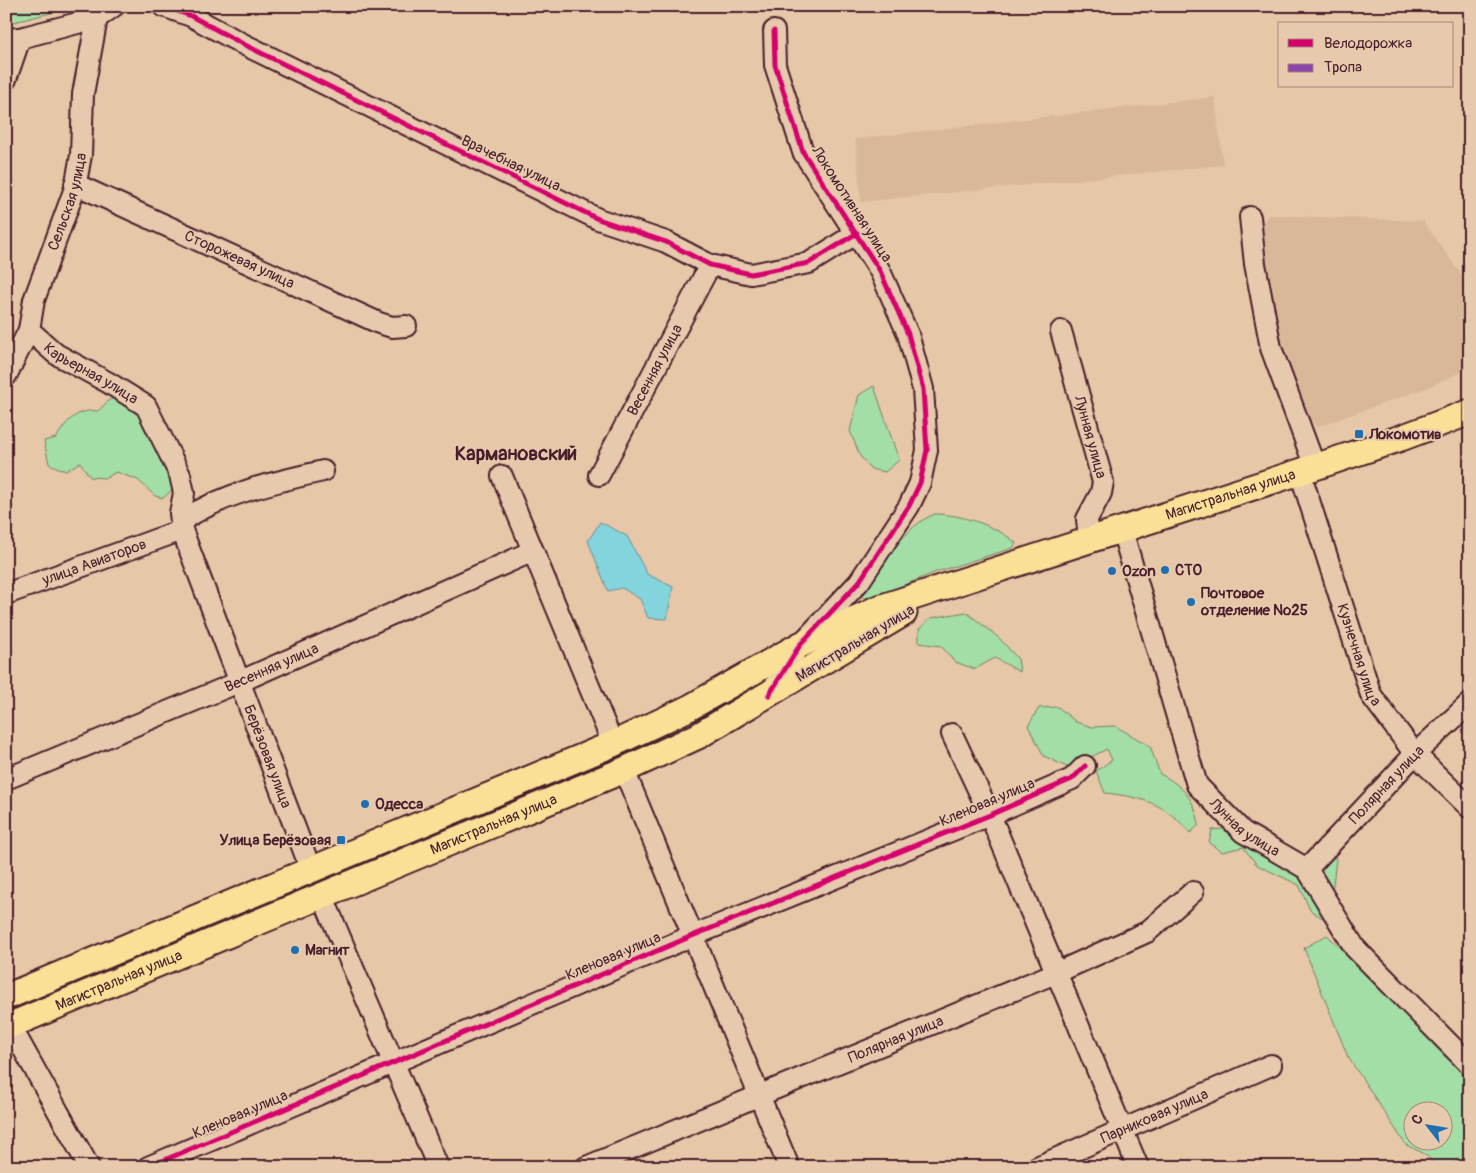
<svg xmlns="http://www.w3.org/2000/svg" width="1476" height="1173" viewBox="0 0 1476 1173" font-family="Pangolin,sans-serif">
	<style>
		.built { fill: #d9b89a }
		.green { fill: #a2dea5; stroke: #767e68; fill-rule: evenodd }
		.water { fill: #83d4dd; stroke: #6c8c96 }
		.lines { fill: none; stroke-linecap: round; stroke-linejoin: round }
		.minor-casing { stroke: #4a1f2b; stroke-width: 24 }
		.major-casing { stroke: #4a1f2b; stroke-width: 29 }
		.minor { stroke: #e7caae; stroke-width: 20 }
		.major { stroke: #fadf96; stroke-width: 25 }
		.quiet { stroke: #8e44ad; stroke-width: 4; stroke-dasharray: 8 4; stroke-linecap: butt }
		.cycleway-casing { stroke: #e7caae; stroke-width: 8 }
		.cycleway { stroke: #d6006c; stroke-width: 5 }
		.poi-dot { fill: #1f6fb2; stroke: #e7caae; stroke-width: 2 }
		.labels { text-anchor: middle; stroke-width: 4; stroke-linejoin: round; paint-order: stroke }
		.street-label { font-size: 15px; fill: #4a1f2b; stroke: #e7caae }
		.poi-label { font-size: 15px; font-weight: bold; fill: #4a1f2b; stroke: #e7caae; text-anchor: start }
		.district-label { font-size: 20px; font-weight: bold; fill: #4a1f2b; stroke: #e7caae }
	</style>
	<rect width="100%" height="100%" fill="#e6c7a7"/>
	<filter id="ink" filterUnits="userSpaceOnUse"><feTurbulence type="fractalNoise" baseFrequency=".02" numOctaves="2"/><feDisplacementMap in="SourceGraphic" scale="10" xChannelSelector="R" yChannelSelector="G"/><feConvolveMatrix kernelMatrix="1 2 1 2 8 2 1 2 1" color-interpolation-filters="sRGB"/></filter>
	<g filter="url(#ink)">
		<path class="built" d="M1215,97L1223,165L861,202L855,139Z
			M1269,215L1423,221L1470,287V368L1424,389L1317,427L1304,414L1278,339L1258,227Z"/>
		<path class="green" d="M6,6H54L55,12L6,24Z
			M874,386L899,460L885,472L871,469L860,456L850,431L859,395Z
			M110,399L128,400L142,411L172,475V490L163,498L155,496L138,480L116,472L106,478L90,477L80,462L66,471L49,464L44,441L56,438C67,421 76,409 98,411Z
			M935,514C960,514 997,526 1016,543L1013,548L936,572L867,600L863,596L866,588C885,563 905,525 935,514Z
			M966,612L999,638L1018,659L1020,672L995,658L975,669L955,662L941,646L919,643V629L931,618Z
			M766,674C737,710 679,732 638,753L633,748Z
			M1058,707L1076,722L1092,727L1115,726L1150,746L1160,774C1183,786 1195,799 1199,825L1190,833C1166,804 1143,797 1105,793L1096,771L1112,760L1107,749L1069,768L1044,756L1028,726L1039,708Z
			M607,759L614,761L331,882L325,879L331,874Z
			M1231,828L1308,860L1328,852L1336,858L1329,922L1310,910L1299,885L1257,865L1243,847L1222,852L1209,843L1212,830Z
			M295,889L299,892L27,1009L18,1006L24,999Z
			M1327,935L1470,1069V1167H1438L1425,1154L1406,1145L1348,1057L1304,948ZM1414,1110H1444V1140H1414Z"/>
		<path class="water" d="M600,522L627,536L647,574L673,587L667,619L648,618L640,599L622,588L608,591L588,541Z"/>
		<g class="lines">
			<defs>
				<g id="minor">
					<path d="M163,6L191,16L241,43L598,219L666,242L710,265L751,274L809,263L857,233"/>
					<path d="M20,38L97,18L114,6"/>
					<path d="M6,79L20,38L7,39"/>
					<path id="s1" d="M75,184L379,323L392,327L406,326"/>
					<path d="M1250,217L1255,264L1271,348L1315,467"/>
					<path id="s2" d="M29,330L56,354L109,383L146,406L180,475L184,493L180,513L182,530L311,870"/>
					<path id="s3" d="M1061,331L1103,482L1101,493L1087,519L1089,540"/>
					<path id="s4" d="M6,376L29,330L34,300L75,188L81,155L83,94L97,18"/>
					<path id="s5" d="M1300,472L1371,695L1415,754L1470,808"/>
					<path id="s6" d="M599,475L710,265"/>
					<path d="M502,476L613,744"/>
					<path d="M181,521C224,493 274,482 323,471"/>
					<path id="s7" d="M1122,530L1197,785L1243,832L1307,869L1355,948L1470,1065"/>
					<path id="s8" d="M6,594L182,530"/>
					<path d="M770,693L800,645L859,582L909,506L920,483L927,450L923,389L908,334L880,271L803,152L775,65L774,31"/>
					<path d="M952,734L990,815L1138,1167"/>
					<path d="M624,770L789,1167"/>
					<path id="s9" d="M6,779L239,682L533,551"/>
					<path id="s10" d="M1307,869L1415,754L1470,703"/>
					<path d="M322,895L438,1167"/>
					<path d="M10,1025L89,1167"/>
					<path d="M148,1167L692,936L990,815L1072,779L1085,766"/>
					<path id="s11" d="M586,1167L1058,972L1147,932L1193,892"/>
					<path id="s12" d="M1037,1167L1271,1065"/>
				</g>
				<g id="major">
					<path id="s13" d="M6,997L613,744L689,708L800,645L876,609L1315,467L1401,438L1470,412"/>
					<path id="s14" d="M6,1027L624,770L698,736L904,613"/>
				</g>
			</defs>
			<use href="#minor" class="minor-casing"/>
			<use href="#major" class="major-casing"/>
			<use href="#minor" class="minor"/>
			<use href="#major" class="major"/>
			<path class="quiet" d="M1452,1165L1470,1159"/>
			<defs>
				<path id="cycleway" d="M163,6L191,16L241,43L598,219L666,242L710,265L751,274L809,263L857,233
					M769,695L800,645L859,582L909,506L920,483L927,450L923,389L908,334L880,271L803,152L775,65L774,31
					M148,1167L692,936L990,815L1072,779L1085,766"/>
			</defs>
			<use href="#cycleway" class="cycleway-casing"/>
			<use href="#cycleway" class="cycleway"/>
		</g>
	</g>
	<g class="poi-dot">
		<rect x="1354" y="429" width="10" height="10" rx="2.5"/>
		<circle cx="1165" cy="570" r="5"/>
		<circle cx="1112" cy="571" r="5"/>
		<circle cx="1191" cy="602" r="5"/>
		<circle cx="365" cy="804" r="5"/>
		<rect x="336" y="835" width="10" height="10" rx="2.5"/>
		<circle cx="295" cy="950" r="5"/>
	</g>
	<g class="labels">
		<g class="street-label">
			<text transform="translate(511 163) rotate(26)" y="5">Врачебная улица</text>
			<text dy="5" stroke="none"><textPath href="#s4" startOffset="186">Сельская улица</textPath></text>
			<text transform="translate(852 204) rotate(57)" y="5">Локомотивная улица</text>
			<text dy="5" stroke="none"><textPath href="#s1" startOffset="181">Сторожевая улица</textPath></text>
			<text dy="5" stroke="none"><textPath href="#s6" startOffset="119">Весенняя улица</textPath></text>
			<text dy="5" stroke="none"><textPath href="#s2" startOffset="76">Карьерная улица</textPath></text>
			<text dy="5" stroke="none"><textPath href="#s3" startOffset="110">Лунная улица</textPath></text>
			<text dy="5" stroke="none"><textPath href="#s13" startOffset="1326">Магистральная улица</textPath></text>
			<text dy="5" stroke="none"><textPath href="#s8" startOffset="94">улица Авиаторов</textPath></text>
			<text transform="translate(855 643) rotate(-31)" y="5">Магистральная улица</text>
			<text dy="5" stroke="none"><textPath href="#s5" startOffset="192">Кузнечная улица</textPath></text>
			<text dy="5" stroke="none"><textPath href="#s9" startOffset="288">Весенняя улица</textPath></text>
			<text dy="5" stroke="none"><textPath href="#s2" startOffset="515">Берёзовая улица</textPath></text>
			<text dy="5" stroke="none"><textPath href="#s10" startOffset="116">Полярная улица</textPath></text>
			<text transform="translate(987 802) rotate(-23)" y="5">Кленовая улица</text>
			<text dy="5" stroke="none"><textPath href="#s14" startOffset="528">Магистральная улица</textPath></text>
			<text dy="5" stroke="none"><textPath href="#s7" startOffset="330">Лунная улица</textPath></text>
			<text transform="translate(613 956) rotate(-23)" y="5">Кленовая улица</text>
			<text dy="5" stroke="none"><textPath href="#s14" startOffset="122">Магистральная улица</textPath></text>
			<text dy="5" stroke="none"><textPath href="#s11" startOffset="335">Полярная улица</textPath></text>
			<text transform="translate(240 1114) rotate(-23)" y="5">Кленовая улица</text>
			<text dy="5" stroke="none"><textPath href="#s12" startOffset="128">Парниковая улица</textPath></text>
		</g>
		<g class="poi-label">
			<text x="1369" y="439">Локомотив</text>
			<text x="1175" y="575">СТО</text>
			<text x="1122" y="576">Ozon</text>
			<text x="1201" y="598">Почтовое<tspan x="1201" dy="17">отделение №25</tspan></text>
			<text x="375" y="809">Одесса</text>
			<text x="331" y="845" text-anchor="end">Улица Берёзовая</text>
			<text x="305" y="955">Магнит</text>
		</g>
		<g class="district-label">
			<text x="516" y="460">Кармановский</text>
		</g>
	</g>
	<rect width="1476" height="1173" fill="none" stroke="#e7caae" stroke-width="25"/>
	<rect x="12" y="12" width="1451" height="1148" fill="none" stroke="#4a1f2b" stroke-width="2" filter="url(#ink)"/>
	<rect x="1278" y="22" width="175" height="65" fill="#e7caae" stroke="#a8867a"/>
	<rect x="1288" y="39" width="25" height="8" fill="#d6006c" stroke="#a8867a"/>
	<text x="1324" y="48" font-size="15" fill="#4a1f2b">Велодорожка</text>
	<rect x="1288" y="64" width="25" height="8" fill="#8e44ad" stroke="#a8867a"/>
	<text x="1324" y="72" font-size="15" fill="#4a1f2b">Тропа</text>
	<g transform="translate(1428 1126) rotate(301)"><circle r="24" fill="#e7caae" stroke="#a8867a"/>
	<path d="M0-4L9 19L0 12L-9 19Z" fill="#1f6fb2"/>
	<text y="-8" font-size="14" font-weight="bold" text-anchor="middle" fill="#4a1f2b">С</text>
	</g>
</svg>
